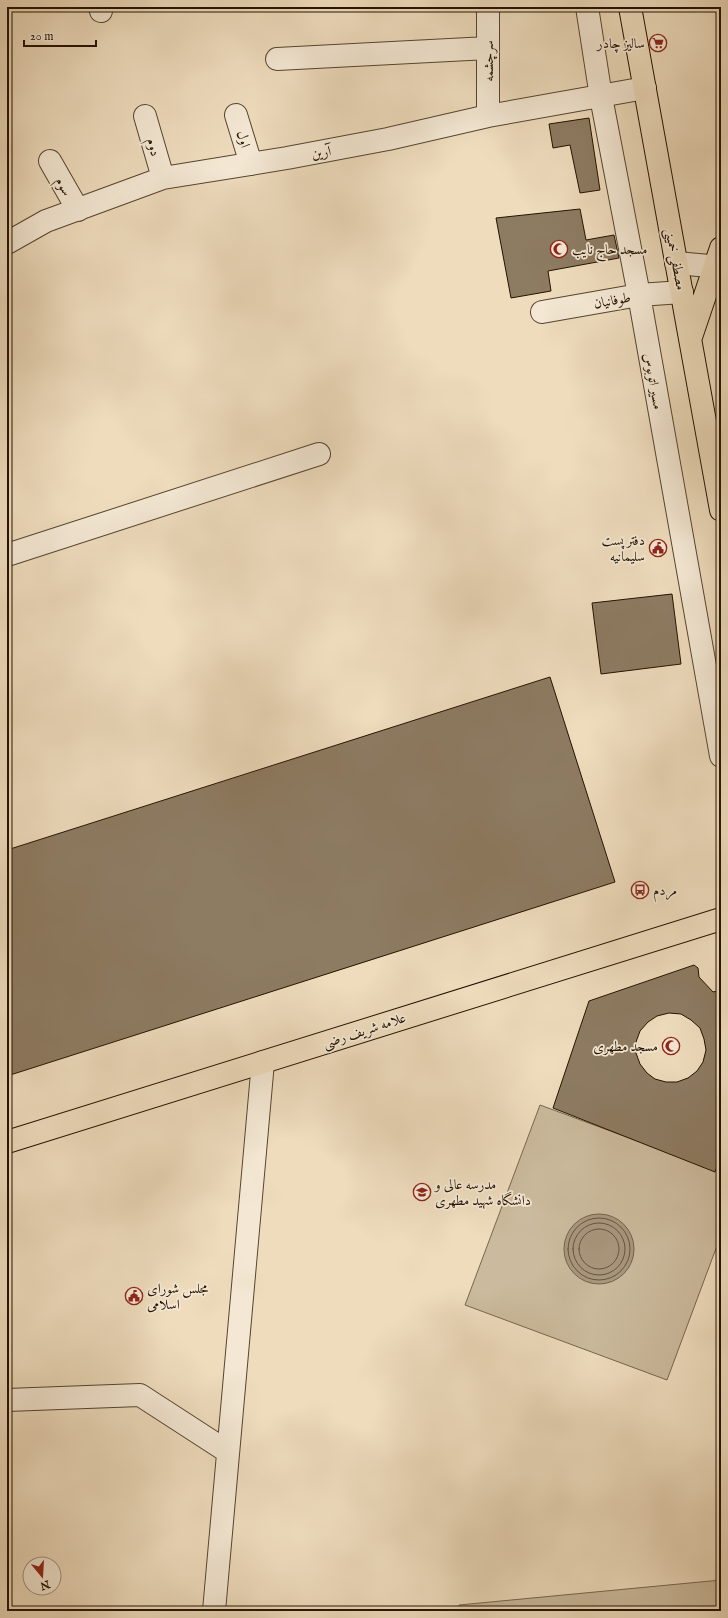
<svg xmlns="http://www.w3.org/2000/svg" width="728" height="1618" viewBox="0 0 728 1618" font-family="'IM FELL English',Amiri,serif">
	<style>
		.green { fill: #cbba9d; stroke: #77664e }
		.water { fill: #a9977d; stroke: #73624b }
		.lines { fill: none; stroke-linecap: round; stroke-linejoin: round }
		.shore { stroke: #66543e; stroke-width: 1 }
		.building { fill: #8d7b62; stroke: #231200; fill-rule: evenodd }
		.minor-casing { stroke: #56442f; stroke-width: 24 }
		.major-casing { stroke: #231200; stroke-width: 24 }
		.minor { stroke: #f4e8d4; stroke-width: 22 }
		.major { stroke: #eedcbd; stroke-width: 22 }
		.labels { text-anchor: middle; stroke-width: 3.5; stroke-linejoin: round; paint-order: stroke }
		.poi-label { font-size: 14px; fill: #231200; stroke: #f4e8d4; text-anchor: start }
		.street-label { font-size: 14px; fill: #231200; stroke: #f4e8d4 }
	</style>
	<rect width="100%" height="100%" fill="#eedcbd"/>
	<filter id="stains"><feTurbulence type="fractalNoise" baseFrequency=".005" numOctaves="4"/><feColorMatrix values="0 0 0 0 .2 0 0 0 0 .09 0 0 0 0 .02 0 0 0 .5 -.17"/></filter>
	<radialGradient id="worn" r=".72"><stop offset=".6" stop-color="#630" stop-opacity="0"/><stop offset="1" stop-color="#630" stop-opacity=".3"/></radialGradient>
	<path class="green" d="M540,1105L721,1172V1235L667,1380L465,1305Z
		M721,1580V1611H459V1605Z"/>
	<path class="water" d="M564 1249a35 35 0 1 1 70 0a35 35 0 1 1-70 0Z"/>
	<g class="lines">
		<path class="shore" d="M568 1249a31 31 0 1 1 62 0a31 31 0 1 1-62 0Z
			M573 1249a26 26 0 1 1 52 0a26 26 0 1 1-52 0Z
			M579 1249a20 20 0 1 1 40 0a20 20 0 1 1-40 0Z"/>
	</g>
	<path class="building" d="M589,118L600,190L580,193L570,145L553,148L549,124Z
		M580,209L586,240L614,235L619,258L548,271L551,291L511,298L496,218Z
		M672,594L681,664L601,674L592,603Z
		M550,677L615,882L7,1076V850Z
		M694,965L698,968L699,977L713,992L721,990V1155L715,1172L553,1108L589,1001ZM669,1013L681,1014L691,1020L700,1028L704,1039L706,1050L703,1062L697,1071L688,1078L677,1082H666L655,1079L647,1073L640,1064L636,1053V1042L640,1031L648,1022L657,1016Z"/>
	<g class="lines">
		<defs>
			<path id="minor" d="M100,7L101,11
				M488,7V116
				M587,7L601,97L639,295L721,756
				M277,59L488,48
				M236,115L251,164
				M145,116L163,178
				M50,161L78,210
				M7,243L46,221L163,178L287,158L388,139L488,116L645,88
				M676,263L721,267
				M542,312L639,295L682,292
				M7,555L319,454
				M7,1400L140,1395L228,1452
				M214,1611L263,1062"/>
			<path id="major" d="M630,7L721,510
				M691,337L721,248
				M7,1142L721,919"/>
		</defs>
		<use href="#minor" class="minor-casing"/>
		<use href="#major" class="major-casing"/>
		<use href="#minor" class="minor"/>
		<use href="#major" class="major"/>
	</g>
	<defs>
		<symbol id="supermarket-ring" viewBox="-11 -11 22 22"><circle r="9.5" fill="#f4e8d4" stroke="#8f2418" stroke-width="1.5"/><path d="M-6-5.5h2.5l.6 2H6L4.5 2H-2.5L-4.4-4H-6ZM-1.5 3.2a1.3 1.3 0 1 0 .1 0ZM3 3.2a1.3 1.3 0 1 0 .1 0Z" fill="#8f2418"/></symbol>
		<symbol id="mosque-ring" viewBox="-11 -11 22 22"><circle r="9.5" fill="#f4e8d4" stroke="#8f2418" stroke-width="1.5"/><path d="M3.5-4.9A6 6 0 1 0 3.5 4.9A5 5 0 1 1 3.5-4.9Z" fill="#8f2418"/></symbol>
		<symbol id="civic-ring" viewBox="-11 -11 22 22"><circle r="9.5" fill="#f4e8d4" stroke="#8f2418" stroke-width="1.5"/><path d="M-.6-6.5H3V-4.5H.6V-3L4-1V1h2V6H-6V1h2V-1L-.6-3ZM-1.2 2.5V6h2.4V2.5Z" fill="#8f2418"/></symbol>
		<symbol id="bus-ring" viewBox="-11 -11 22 22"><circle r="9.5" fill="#f4e8d4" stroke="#8f2418" stroke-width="1.5"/><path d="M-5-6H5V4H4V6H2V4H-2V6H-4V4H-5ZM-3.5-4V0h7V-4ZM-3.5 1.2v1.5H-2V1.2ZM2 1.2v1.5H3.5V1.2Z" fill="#8f2418"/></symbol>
		<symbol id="school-ring" viewBox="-11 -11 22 22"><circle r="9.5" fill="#f4e8d4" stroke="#8f2418" stroke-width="1.5"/><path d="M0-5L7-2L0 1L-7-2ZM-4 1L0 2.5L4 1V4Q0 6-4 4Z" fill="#8f2418"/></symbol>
	</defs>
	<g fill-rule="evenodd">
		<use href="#supermarket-ring" x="648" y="33" width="20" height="20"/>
		<use href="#mosque-ring" x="549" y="239" width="20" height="20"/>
		<use href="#civic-ring" x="648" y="538" width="20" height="20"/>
		<use href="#bus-ring" x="630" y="880" width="20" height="20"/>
		<use href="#mosque-ring" x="661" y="1036" width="20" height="20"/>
		<use href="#school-ring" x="412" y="1182" width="20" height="20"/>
		<use href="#civic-ring" x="124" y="1286" width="20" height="20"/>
	</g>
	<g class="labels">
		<g class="poi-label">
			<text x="645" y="48" text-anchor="end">سالیز چادر</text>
			<text x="572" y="254">مسجد حاج نایب</text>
			<text x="645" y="545" text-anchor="end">دفتر پست<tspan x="645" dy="16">سلیمانیه</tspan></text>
			<text x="653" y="895">مردم</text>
			<text x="658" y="1051" text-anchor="end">مسجد مطهری</text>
			<text x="435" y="1189">مدرسه عالی و<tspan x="435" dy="16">دانشگاه شهید مطهری</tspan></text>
			<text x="147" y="1293">مجلس شورای<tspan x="147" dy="16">اسلامی</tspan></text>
		</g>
		<g class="street-label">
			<text transform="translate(488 61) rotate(-90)" y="5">سرچشمه</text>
			<text transform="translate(244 139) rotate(73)" y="5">اول</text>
			<text transform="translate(154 147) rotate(74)" y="5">دوم</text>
			<text transform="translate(321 152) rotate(-11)" y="5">آرین</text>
			<text transform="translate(64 186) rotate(60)" y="5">سوم</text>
			<text transform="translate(676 259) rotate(79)" y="5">مصطفی خمینی</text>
			<text transform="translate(612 300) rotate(-10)" y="5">طوفانیان</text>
			<text transform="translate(654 381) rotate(80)" y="5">مسیر اتوبوس</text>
			<text transform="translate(364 1030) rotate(-18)" y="5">علامه شریف رضی</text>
		</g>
	</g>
	<rect width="728" height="1618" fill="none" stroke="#eedcbd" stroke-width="24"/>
	<rect x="8" y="8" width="712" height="1602" fill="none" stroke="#231200" stroke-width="2"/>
	<rect x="12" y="12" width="704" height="1594" fill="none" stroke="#231200"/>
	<g transform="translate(42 1576) rotate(162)"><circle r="19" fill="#f4e8d4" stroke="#a0927f"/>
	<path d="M0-3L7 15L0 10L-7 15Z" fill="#8f2418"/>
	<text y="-6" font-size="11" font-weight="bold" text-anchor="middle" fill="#231200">N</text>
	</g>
	<path d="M24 40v6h72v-6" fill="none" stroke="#231200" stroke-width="2"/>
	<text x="30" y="40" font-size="12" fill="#231200" stroke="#f4e8d4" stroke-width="3" paint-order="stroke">20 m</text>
	<rect width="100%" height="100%" filter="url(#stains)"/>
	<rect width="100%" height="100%" fill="url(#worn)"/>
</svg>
